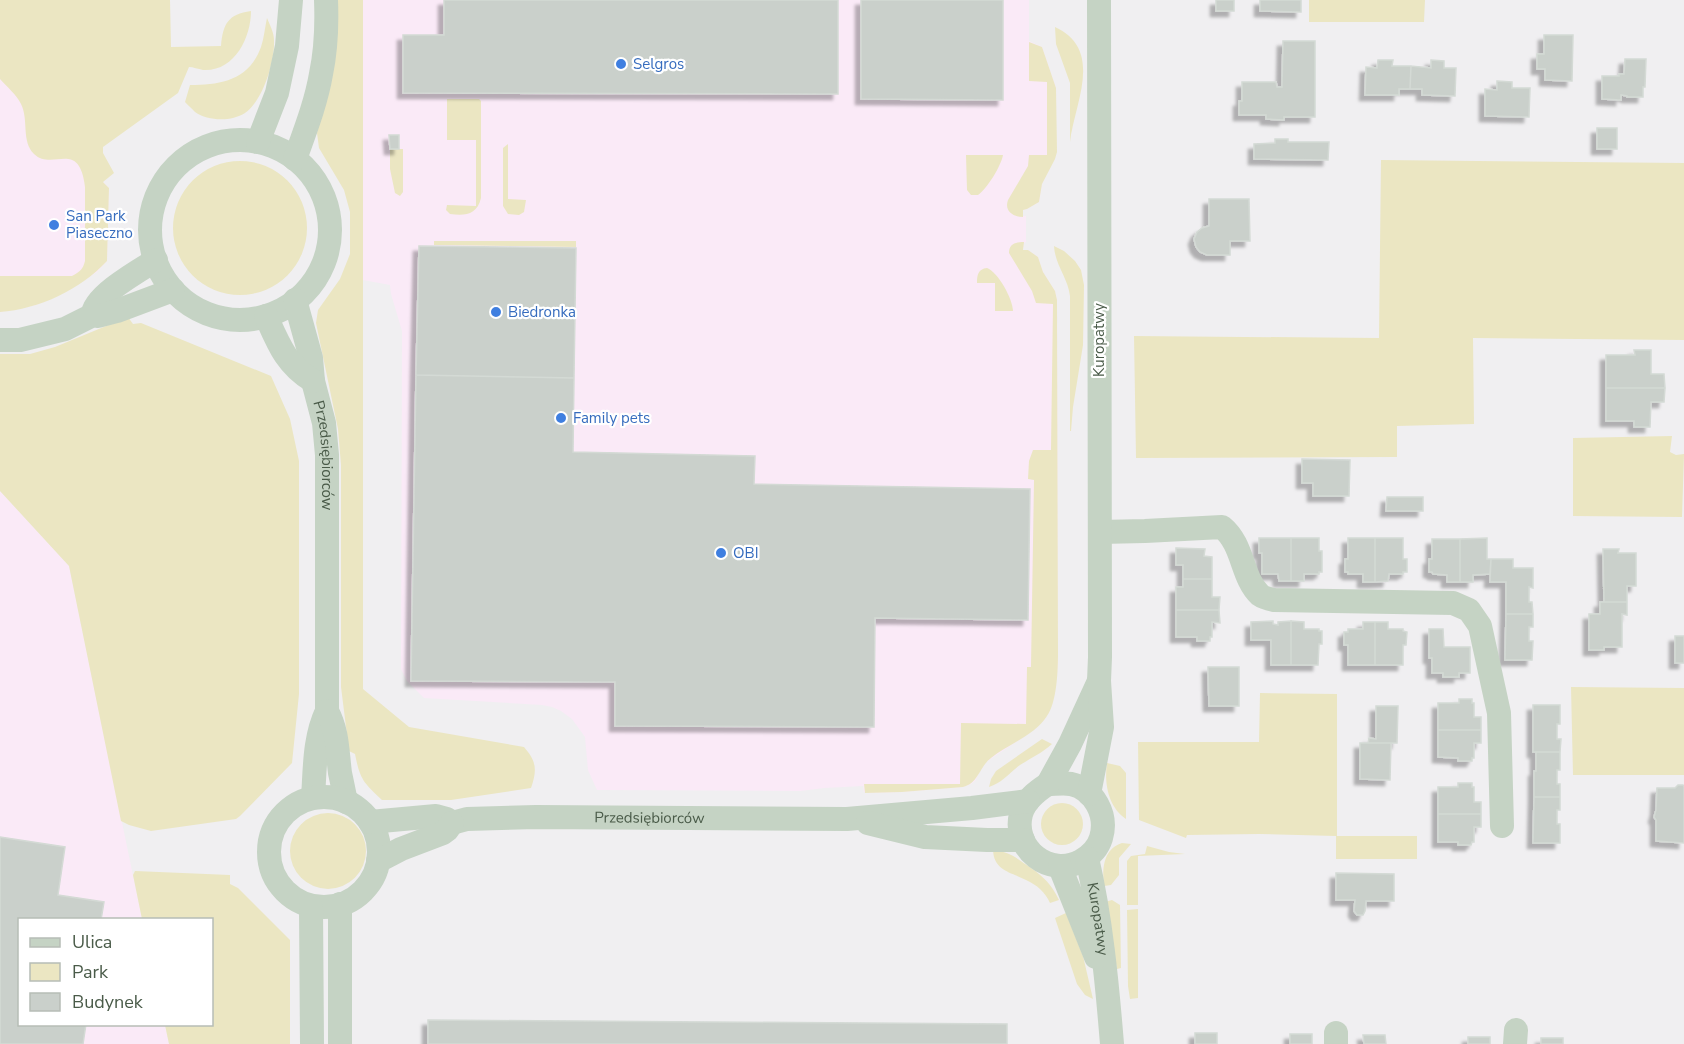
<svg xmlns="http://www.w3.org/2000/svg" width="1684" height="1044" viewBox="0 0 1684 1044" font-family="'Nunito Sans',sans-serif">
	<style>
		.commercial { fill: #faeaf7 }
		.green { fill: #ebe6c2 }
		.building { fill: #cad0cb; stroke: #d4dad5; stroke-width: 1.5; filter: url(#shadow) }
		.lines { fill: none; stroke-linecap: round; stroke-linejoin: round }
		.street { stroke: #c5d3c4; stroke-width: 24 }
		.shop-dot { fill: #3f7fe0; stroke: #fff; stroke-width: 2 }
		.labels { text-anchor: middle; stroke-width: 4.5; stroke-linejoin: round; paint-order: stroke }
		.shop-label { font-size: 15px; fill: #366cbe; stroke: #fff; text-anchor: start }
		.street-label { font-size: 15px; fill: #4a5b49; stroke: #fff }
	</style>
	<defs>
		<filter id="shadow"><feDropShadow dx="-5.5" dy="5.5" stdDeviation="1.5" flood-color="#0004"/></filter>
	</defs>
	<rect width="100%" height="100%" fill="#f0eff1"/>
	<path class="commercial" d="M363,0H1029V41L1042,47L1056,88V155L1042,184L1039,202L1027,209L1023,210V216H1026V242L1024,243L1023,250H1028L1038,257L1043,272L1055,291L1057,300L1058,664L1054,694L1048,714L1044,720L1028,734L986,762L980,771L975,781L971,784L963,787L902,792L869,793L864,792L863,786L824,788L800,791L597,790L588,770L585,737L572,719L561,711L552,707L542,705L424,698L407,681L401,669L402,331L391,294L390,285L363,280Z
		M0,70L109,188L107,261L97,272L69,290L36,305L0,312Z
		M0,491L69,566L142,919L20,920V1024L165,1025L169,1044H0Z"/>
	<path class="green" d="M0,0H170L171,47L221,46C223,24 228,14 251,11C251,38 234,72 203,70C198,69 193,67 189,67L178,93L103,147V153L114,173L103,182L109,188L107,261C80,290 39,309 0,312V276H72C80,272 83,269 85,261V187C79,138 53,172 34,154C21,141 29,120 21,104C17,95 7,87 0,79Z
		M335,0H363V689L409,727L524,747C537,762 537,770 531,788L451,800H382C364,783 360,780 355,754L349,751L341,687V465L338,429L316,323L318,310L340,279L350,254V212L344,190L319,148L317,133Z
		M1309,0H1425L1424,22H1309Z
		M267,18C270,25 274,33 274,40C275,62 263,100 245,113C231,122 208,121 195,112C192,109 188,105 185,102L190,85C221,85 249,80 261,47C264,38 265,27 267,18Z
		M1055,27C1105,50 1074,104 1070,142V83L1056,44Z
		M1029,42L1042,47L1056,88L1057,152L1055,159L1042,184L1039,202L1027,209L1023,210V217C1013,217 1004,211 1008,200L1028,166L1029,155H1047V82L1029,81Z
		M447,99H479L481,101V198C477,215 465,216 450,214L446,210L447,205L476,206V140H447Z
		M508,144V199L526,200L524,212L519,215L508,214L503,206V148Z
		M390,149H403V192L400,196L395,193L390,169Z
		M966,155H1003C1001,166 987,189 978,195H971L967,190Z
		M1381,160L1684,163V340L1473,338L1474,424L1397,426V457L1136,458L1134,336L1379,338Z
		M173 228a67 67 0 1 1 134 0a67 67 0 1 1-134 0Z
		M434,241H576V247L434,245Z
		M1024,242L1023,250H1028L1038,257L1043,272L1055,291L1057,300L1058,653C1058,670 1057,702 1047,716C1035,735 1009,744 991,758C979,767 979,783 963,787L902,792L865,793L864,784H960L961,723L1026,724L1027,667H1031L1034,480L1028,479L1029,461L1033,450H1051L1053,304L1036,303L1032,291L1009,253C1009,244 1015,242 1024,242Z
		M1054,246L1064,251L1075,261L1081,270L1084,285L1083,345L1073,407L1071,431H1070V296C1068,278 1055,265 1054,246Z
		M987,268C998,272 1013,299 1013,311H995V283H977C977,275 978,269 987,268Z
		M128,317L133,324L141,323L271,376L290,419L299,461V694L292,763L240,816L236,819L151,831L129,825L121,821L69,566L0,491V354H30L55,347Z
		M1672,436L1670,452L1676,455L1684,454L1682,517L1573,516V438Z
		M1571,687L1684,688V775H1573Z
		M1260,693L1337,694V836H1417V859H1336V836L1259,834L1187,835L1186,838L1139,820L1138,742H1259Z
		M1042,739L1052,744C1042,753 1031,758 1020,765C1009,773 1002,783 989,787L991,779L996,771Z
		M1107,763L1120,766L1126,773V819C1108,807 1104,783 1107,763Z
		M1041 824a21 21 0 1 1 42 0a21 21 0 1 1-42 0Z
		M290 851a38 38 0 1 1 76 0a38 38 0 1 1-76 0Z
		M1122,843L1131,844L1119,858V875L1111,885L1104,886C1102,869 1103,849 1122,843Z
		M1147,846L1169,852L1185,854L1138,856V905H1127V861L1131,856L1145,854Z
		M993,850C1011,852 1016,858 1031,868C1044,877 1052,885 1059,900L1050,903C1045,892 1037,885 1026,880C1011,872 994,871 993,850Z
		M135,871L230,875V884L238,888L290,940V1044H169L165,1025L212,1024V920L142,919L133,875Z
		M1112,900L1120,905L1121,968L1117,969L1105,902Z
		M1138,909V998L1130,999L1128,986L1127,910Z
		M1066,913L1083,956L1093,999L1085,995L1077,984L1055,918Z"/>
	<path class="building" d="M444,0H838V94L403,93V35H444Z
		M861,0H1003V100L861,99Z
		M1216,0H1234V11H1216Z
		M1260,0H1301V12L1260,11Z
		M1544,35H1573L1572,81L1545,80V69H1537V54H1544Z
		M1283,41H1315V117H1284V120L1266,119V115H1239V101H1242V82H1276L1277,87H1282Z
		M1625,59H1646L1645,87H1643V97H1627V96L1621,95V100L1602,99V76H1619V74H1624Z
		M1378,60H1393L1392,66H1411L1410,89H1399V95H1365L1366,67L1377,68Z
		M1431,60L1444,61V68H1456L1455,96L1422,95V89H1410L1411,66L1431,68Z
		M1497,81L1512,82V88H1530L1529,117L1485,116V89L1497,90Z
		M1597,128H1617V149H1597Z
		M389,135H399V149H390Z
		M1275,139H1288V142H1329L1328,160L1254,159V144L1275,143Z
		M1209,199H1249L1250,241H1230V255H1207L1200,252L1196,247L1194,239L1197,232L1202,228L1209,226Z
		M419,246L576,248L574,378L416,375Z
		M1634,350H1651V374H1664L1665,388H1606V355H1635Z
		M416,375L574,378L573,452L755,456L754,484L1030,489L1028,620L875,618L874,727L615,726V682L411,681Z
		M1606,388H1665L1664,402H1651L1650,427H1634V421H1606Z
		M1302,459L1350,460L1349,496H1313V483H1302Z
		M1387,497H1423V511H1386Z
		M1259,538H1291V581H1279L1278,574H1262V553H1259Z
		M1291,538H1319V551H1322V572H1319V574H1304V581H1291Z
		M1348,538H1375V582H1363V574H1348V572H1345V559H1348Z
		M1375,538H1403V559H1407V572H1403V574H1389L1388,581L1375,582Z
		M1487,538V559H1491L1490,574L1473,575V582H1460V539Z
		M1432,539H1460V582H1447V575L1433,574L1432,572H1429V559H1432Z
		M1176,548L1205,549L1204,556L1212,557V579H1183V565H1176Z
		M1603,549H1619L1618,553H1636V586H1627V602H1604Z
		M1491,559H1513V568H1533V588L1529,587V602H1532L1533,614H1506V582H1490Z
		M1183,579H1212V597H1220L1219,610H1176V587H1183Z
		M1600,602H1627V615L1622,614V647H1604V650H1589V614H1600Z
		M1176,610H1219L1220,623L1212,622V637H1210V641H1197V637H1176Z
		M1506,614H1533V627H1529V641H1533L1532,660H1505Z
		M1273,621V624L1278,625V622L1291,621V665H1271V640H1251V622Z
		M1291,621L1304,622V629H1319V631H1322V644H1319L1318,665H1291Z
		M1363,622H1375V665H1348V645H1344V632H1348V629H1363Z
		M1375,622H1388V629H1403V631L1407,632L1406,645H1403V665H1375Z
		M1429,629H1443L1444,647H1470V673H1459V677H1443V673H1432V658H1429Z
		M1675,636H1684V663H1675Z
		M1208,667H1239V706H1209Z
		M1459,699H1472V703H1474V717H1481V730H1438V703H1459Z
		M1533,705H1560V724H1557V739H1561L1560,752H1533Z
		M1376,706H1398L1397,743H1368L1369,738L1376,739Z
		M1438,730H1481V743H1474V758H1472V761H1458V758L1438,757Z
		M1360,743H1391L1390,780L1360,779Z
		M1533,752H1560V770H1557V784H1560V797H1534V771H1536V752Z
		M1458,783H1472V787H1474V802H1481V814H1438V787H1458Z
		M1678,785H1683L1684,787V843L1656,841V820L1654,817L1656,810L1657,788H1675Z
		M1534,797H1560V810H1557V824H1560V843H1533Z
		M1438,814H1481V827H1474V842H1472L1471,845H1458V842H1438Z
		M0,837L65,847L58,895L104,902L101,920H20V1024H86L83,1044H0Z
		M1336,873L1394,874V901H1366L1365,911L1363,915H1357L1354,911L1355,900H1336Z
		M428,1020L1007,1024V1044H428Z
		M1195,1033H1217V1044H1195Z
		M1290,1034H1312V1044H1290Z
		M1363,1035H1385L1386,1044H1364Z
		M1468,1037H1490V1044H1468Z
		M1541,1038H1563V1044H1541Z"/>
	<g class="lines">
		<g class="street">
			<circle cx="240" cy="230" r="90"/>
			<path d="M258,142L277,93L287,46L291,0"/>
			<path d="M295,159C305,131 316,103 321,74C326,50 327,25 326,0"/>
			<path id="s1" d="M295,300L311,358L313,381L324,423L327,455V711C314,738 315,769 313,798"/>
			<path d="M93,315C92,297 140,270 156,260"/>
			<path d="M266,316C278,343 286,365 313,381"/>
			<path d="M0,340H20L65,329L93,315L98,316L117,311L173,290"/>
			<path d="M1100,532L1145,531L1222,527C1244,545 1241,577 1260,595C1264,598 1269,599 1274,600L1453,603L1469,610L1480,626L1499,713L1502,826"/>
			<path d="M327,711C338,732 337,750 340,773C342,782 344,792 346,802"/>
			<path d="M1048,784C1055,784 1064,783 1071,784C1094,789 1108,815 1101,838C1098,848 1090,856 1081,861C1050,878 1012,849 1021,814C1025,800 1037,791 1048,784Z"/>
			<path d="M1048,784L1070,744L1099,681"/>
			<path d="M1089,794L1102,727L1099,681L1100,657L1099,0"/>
			<circle cx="324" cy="852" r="55"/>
			<path d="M370,822L436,816L447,819L452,823"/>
			<path id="s2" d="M452,823L467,819L536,817L847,819L972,808L1028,801"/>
			<path d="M868,823L925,837L987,840H1023"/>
			<path id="s3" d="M1087,858C1101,919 1107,982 1112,1044"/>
			<path d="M378,861L401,849L443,833L447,830L452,823"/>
			<path d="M1060,867L1096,957"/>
			<path d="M340,904V1044"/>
			<path d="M311,907L312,1044"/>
			<path d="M1336,1044V1033"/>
			<path d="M1515,1044L1516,1030"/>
		</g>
	</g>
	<g class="shop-dot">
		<circle cx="621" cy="64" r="6"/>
		<circle cx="54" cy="225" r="6"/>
		<circle cx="496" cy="312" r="6"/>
		<circle cx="561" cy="418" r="6"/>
		<circle cx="721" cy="553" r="6"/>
	</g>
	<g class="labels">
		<g class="shop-label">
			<text x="633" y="69">Selgros</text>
			<text x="66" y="221">San Park<tspan x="66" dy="17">Piaseczno</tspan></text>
			<text x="508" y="317">Biedronka</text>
			<text x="573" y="423">Family pets</text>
			<text x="733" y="558">OBI</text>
		</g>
		<g class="street-label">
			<text transform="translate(1099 340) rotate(-90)" y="5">Kuropatwy</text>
			<text dy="5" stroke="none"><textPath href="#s1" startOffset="159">Przedsiębiorców</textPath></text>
			<text dy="5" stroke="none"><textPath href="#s2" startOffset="198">Przedsiębiorców</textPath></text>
			<text dy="5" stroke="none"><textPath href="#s3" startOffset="62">Kuropatwy</textPath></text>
		</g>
	</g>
	<rect x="18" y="918" width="195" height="108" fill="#ffffff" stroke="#b7bdb6" stroke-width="1.5"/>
	<rect x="30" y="938" width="30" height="9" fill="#c5d3c4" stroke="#b7bdb6" stroke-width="1.5"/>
	<text x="72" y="948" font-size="18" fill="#4a5b49">Ulica</text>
	<rect x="30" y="963" width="30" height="18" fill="#ebe6c2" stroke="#b7bdb6" stroke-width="1.5"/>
	<text x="72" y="978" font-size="18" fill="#4a5b49">Park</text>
	<rect x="30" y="993" width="30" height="18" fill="#cad0cb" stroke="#b7bdb6" stroke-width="1.5"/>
	<text x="72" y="1008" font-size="18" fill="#4a5b49">Budynek</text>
</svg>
